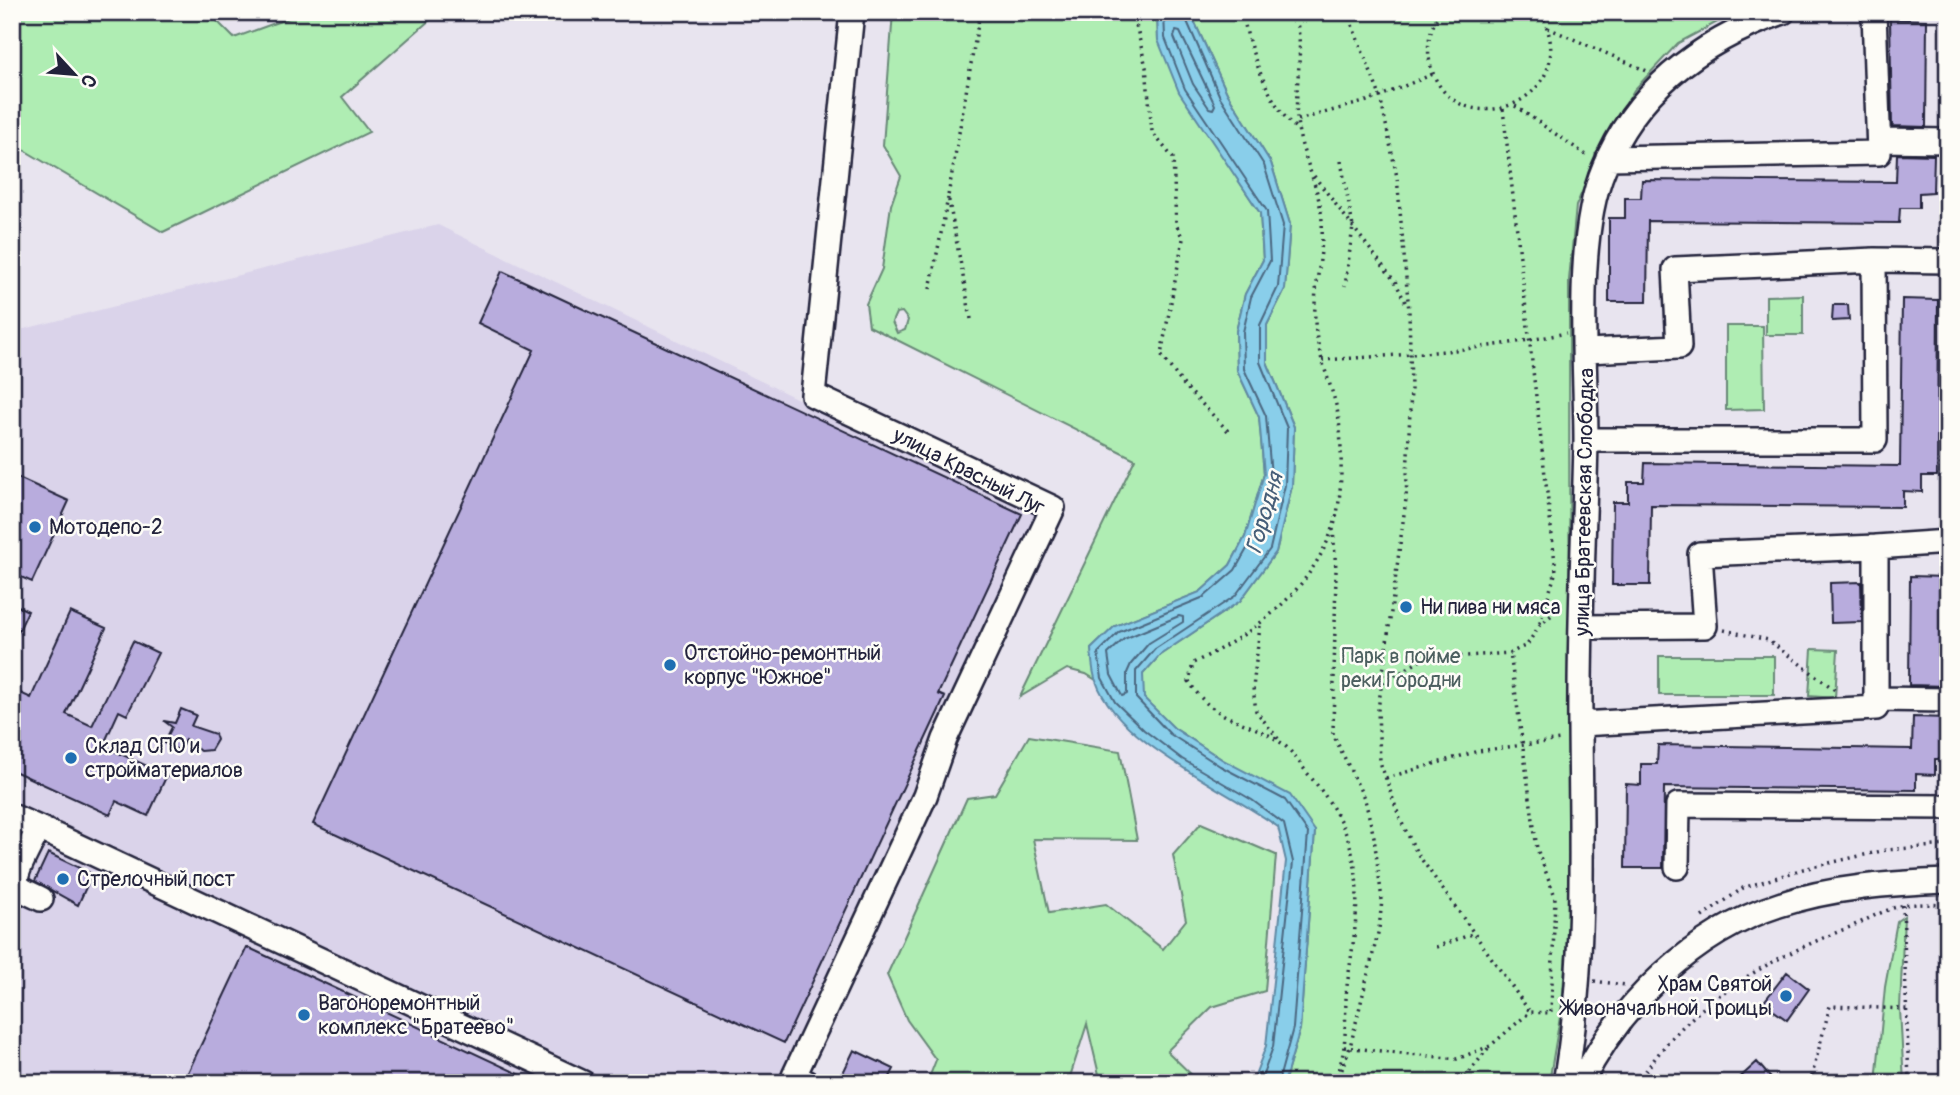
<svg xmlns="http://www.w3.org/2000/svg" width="1960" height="1095" viewBox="0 0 1960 1095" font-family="Pangolin,sans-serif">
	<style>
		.built { fill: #dad3ea }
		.green { fill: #afedb3; stroke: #688877; stroke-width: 2; fill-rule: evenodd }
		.water { fill: #89ceea; stroke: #6089a4; stroke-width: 2 }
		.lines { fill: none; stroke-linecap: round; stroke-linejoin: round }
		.shore { stroke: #4b6781; stroke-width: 2 }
		.building { fill: #b8acdd; stroke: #22223b; stroke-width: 2 }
		.minor-casing { stroke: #22223b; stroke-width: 28 }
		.path { stroke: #22223b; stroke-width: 3.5; stroke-dasharray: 2 5; stroke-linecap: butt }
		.minor { stroke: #fdfcf7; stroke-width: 23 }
		.poi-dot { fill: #1f6fb2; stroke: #fdfcf7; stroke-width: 2.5 }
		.labels { text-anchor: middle; stroke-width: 5; stroke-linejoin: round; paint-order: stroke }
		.street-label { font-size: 21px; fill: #22223b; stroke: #fdfcf7 }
		.poi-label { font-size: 21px; fill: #22223b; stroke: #fdfcf7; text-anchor: start }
		.park-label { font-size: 21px; fill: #4c5f5f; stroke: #fdfcf7 }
		.water-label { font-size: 23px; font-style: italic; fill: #465e78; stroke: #fdfcf7 }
	</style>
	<rect width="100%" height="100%" fill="#e8e4ef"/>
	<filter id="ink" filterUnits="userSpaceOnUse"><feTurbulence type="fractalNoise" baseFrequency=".0143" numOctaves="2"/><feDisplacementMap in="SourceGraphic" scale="14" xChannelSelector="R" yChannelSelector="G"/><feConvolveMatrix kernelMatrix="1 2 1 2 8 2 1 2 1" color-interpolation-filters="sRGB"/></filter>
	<g filter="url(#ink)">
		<path class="built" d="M438,225L1038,515L931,757L781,1076L792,1083H12V332Z"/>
		<path class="green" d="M12,12H208L234,38L305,12H439L342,97L369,132L163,232L12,143Z
			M893,12H1157L1158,40L1223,157L1260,213L1263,260L1245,294L1236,331L1237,370L1259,417L1264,474L1245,537L1230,565L1200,592L1115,626L1091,649L1096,680L1086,674L1067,669L1020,697L1135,459L869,326L866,304L882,269L891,205L901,176L883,145ZM902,312L908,320L905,330L897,333L892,322L896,313Z
			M1190,12H1736L1678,43L1634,90L1602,146L1576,206L1569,280L1570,900L1562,1005L1549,1083H1284L1300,1029L1315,831L1223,760L1174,728L1143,698V674L1160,655L1240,601L1276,552L1292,486L1294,427L1267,362V325L1285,289L1290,224L1271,163L1227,93Z
			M1803,295V335H1766V296Z
			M1726,326H1763L1764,409L1726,410Z
			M1812,649L1838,650L1835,698L1809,696Z
			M1659,656H1774V695H1659Z
			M1029,736L1120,751L1137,840L1033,839L1049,913L1106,904L1163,949L1186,920L1173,855L1201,823L1276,855L1265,991L1212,1007L1167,1051L1200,1083H1101L1087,1024L1068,1083H927L936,1060L907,1020L887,975L967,798L995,794Z
			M1904,916L1900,1009L1904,1083H1876L1885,987L1897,921Z"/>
		<path class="water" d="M1157,12H1190L1227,93L1271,163L1290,224L1285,289L1267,325V362L1294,427L1292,486L1276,552L1240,601L1160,655L1143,674L1144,698L1174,728L1223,760L1290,795L1315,831L1300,1029L1284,1083H1252L1266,1046L1286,861L1278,827C1226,789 1117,743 1096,681C1092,671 1092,659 1091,649L1115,626L1200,592L1230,565L1245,537L1264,474L1259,417L1237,370L1236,331L1245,294L1263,260L1260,213L1179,92L1158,40Z"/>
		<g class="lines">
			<path class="shore" d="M1164,12L1165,38L1185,89L1267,211L1270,261L1251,297L1243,332L1244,369L1266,416L1271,476L1252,540L1235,570L1204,597L1119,632L1098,653L1102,678L1115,702L1144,730L1182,759L1252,800L1284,824L1293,862L1273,1047L1260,1083
				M1183,12L1220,97L1264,165L1283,225L1278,287L1260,325V362L1287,428L1285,485L1270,549L1235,596L1155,649L1136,671V698L1170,734L1220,766L1285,800L1308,833L1293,1028L1278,1083
				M1176,31L1180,32L1215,105L1213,109L1209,108L1193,84L1174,37Z
				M1179,616L1183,617V622L1149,643L1131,664L1127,673V694L1122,696L1111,675L1108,654L1124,639Z"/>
		</g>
		<path class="building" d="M1890,19L1927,20L1926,127L1892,126Z
			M1897,154L1934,155L1933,192L1919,193V208H1900L1899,223L1648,221L1647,302H1609V218H1625V198H1641L1642,180L1896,182Z
			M502,271L1022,514L938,694L945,697L784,1043L313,824L534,350L478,323Z
			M1902,299L1938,300L1937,476H1922V492L1903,491V507L1651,505L1650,585H1612L1613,502H1628V482H1644L1645,463L1900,466Z
			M1833,305H1848L1849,320L1832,321Z
			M12,475L69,501L32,582L12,573Z
			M1910,576L1947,577L1946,686L1909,685Z
			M1861,582L1862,622L1831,623L1830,583Z
			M12,603L28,611L12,645Z
			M70,612L106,628L66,714L92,726L133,641L158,653L127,715L119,711L103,746L167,775L148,816L116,801L110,815L12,770V689L31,698Z
			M181,709L196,715L191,726L215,734L217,740L211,750L200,751L185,739L180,751L164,743L172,727L164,721L175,723Z
			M1913,717L1948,718V759H1935V775L1916,774V790L1664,787L1663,868H1625L1626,784L1641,785V764H1657L1658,745L1912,749Z
			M48,853L92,874L78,905L35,881Z
			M247,947L538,1083H183Z
			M1787,972L1809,989L1787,1020L1763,1003Z
			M854,1050L894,1069L887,1083H848L840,1079Z
			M1757,1062L1775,1083H1734Z"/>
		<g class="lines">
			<defs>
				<path id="minor" d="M1879,140L1948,141
					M1608,158L1879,153L1874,12
					M1585,351L1679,347L1675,269L1874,260L1948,261
					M1586,440H1875L1874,260
					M1582,627L1705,626L1700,554L1876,547
					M1876,699L1948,700
					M1580,724L1876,708V547L1948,542
					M12,816L39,828
					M1677,867L1678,805L1948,807
					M41,899C34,895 20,891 17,883C14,872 34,839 39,828L583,1083
					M808,1083L794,1076L925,796L945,739L1053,508L813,395L852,12
					M1565,1083C1586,965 1581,846 1580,727C1579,632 1584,536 1586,441C1586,362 1574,239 1604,168C1637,87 1703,40 1783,12
					M1581,1083C1620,1004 1694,932 1779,905C1832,887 1892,883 1948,881"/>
			</defs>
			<use href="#minor" class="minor-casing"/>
			<path class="path" d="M1133,12L1146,67L1152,132L1173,158L1176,224L1183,239L1161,355L1182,383L1230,433
				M1243,12C1246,44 1272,113 1299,130
				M1294,12C1307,50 1292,89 1298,128C1303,159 1320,188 1322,221C1324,254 1313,288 1315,321C1316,352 1330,380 1337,409C1343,436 1343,499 1334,525C1310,593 1255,633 1193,663L1189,681C1213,723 1246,718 1280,742C1291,749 1300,764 1308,774C1368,844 1361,893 1348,979C1342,1012 1352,1054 1331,1083
				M1347,12L1380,96L1397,177L1409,311L1411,389L1406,499L1378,710L1380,762L1400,819L1417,853L1530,1012
				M1440,12C1430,29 1426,44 1430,63C1450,151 1590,103 1540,12
				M1548,28L1647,71
				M1515,106L1589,157
				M1503,109L1556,571L1539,626
				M1298,120L1371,100L1433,74
				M1341,161L1353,227L1345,286
				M1314,176L1396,283L1407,306
				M930,289L948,198
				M971,319L948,196L980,12
				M1322,360C1404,355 1486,350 1566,333
				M1333,529L1336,569L1333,734L1365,800L1374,837L1382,900L1379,929L1350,1047L1337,1083
				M1260,626L1253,688L1256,711L1280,741
				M1724,630L1768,640L1835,690
				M1383,683L1423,659L1510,653L1527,645L1539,626L1562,606
				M1386,778L1478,751L1561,740
				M1903,905L1909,1083
				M1702,917L1743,888L1803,869L1886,850L1948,845
				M1436,947L1475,933
				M1594,981L1625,985
				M1344,1047L1457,1059L1490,1046L1530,1012L1551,1013L1555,896L1537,849L1510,653
				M1461,1083L1489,1047
				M1638,1083C1688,1002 1764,961 1850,927C1867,920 1887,908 1905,905C1919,903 1934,905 1948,905
				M1810,1083L1830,1006L1907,1009"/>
			<use href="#minor" class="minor"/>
		</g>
	</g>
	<g class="poi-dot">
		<circle cx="35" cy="527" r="7"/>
		<circle cx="1406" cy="607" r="7"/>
		<circle cx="670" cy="665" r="7"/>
		<circle cx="71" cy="758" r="7"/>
		<circle cx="63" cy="879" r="7"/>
		<circle cx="1786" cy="996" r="7"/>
		<circle cx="304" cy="1015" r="7"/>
	</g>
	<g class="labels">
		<g class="street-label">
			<text transform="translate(969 471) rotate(27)" y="7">улица Красный Луг</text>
			<text transform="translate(1584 502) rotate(-89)" y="7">улица Братеевская Слободка</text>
		</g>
		<g class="poi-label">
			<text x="49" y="534">Мотодепо-2</text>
			<text x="1420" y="614">Ни пива ни мяса</text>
			<text x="684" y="660">Отстойно-ремонтный<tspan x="684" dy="24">корпус "Южное"</tspan></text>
			<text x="85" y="753">Склад СПО и<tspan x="85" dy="24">стройматериалов</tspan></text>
			<text x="77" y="886">Стрелочный пост</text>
			<text x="1772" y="991" text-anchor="end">Храм Святой<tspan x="1772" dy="24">Живоначальной Троицы</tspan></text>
			<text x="318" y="1010">Вагоноремонтный<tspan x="318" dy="24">комплекс "Братеево"</tspan></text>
		</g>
		<g class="park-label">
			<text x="1401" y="663">Парк в пойме<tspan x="1401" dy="24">реки Городни</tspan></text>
		</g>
		<g class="water-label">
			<text transform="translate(1264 513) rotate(-74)" y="8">Городня</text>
		</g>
	</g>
	<rect width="1960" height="1095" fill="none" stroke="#fdfcf7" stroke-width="42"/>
	<rect x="21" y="21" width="1918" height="1053" fill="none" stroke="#22223b" stroke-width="2.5" filter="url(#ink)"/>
	<g transform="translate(74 74) rotate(116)" stroke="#fdfcf7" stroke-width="5" paint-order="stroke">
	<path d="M0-5L12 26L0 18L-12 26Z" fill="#22223b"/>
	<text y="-10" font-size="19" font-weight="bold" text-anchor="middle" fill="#22223b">С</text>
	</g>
</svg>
